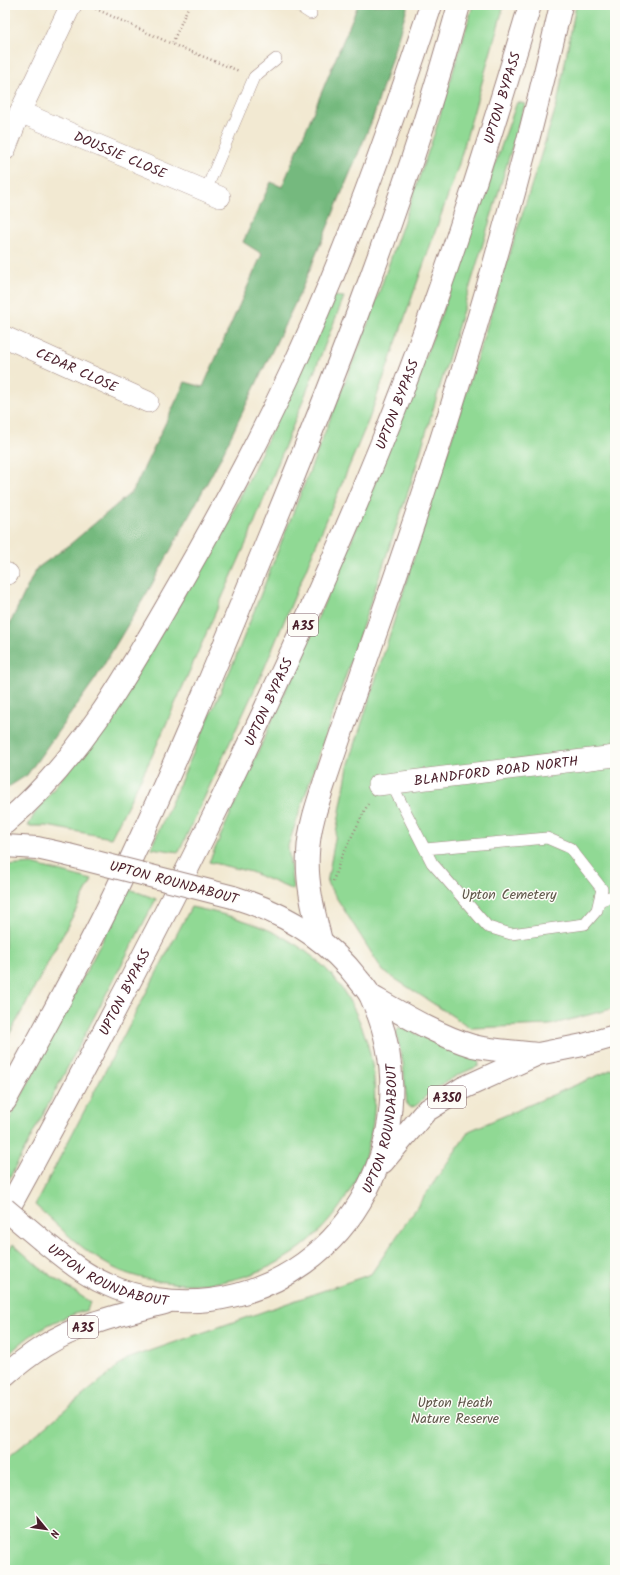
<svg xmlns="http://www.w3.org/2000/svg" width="620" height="1575" viewBox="0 0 620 1575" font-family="Kalam,sans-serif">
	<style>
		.green { fill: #90d994; stroke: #6d7c60 }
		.forest { fill: #74b97e; stroke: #5f6c54 }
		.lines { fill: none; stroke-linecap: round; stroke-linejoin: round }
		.lane-casing { stroke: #9e847e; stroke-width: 12 }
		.street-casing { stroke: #9e847e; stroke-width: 22 }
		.highway-casing { stroke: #9e847e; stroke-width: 24 }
		.path { stroke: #9e847e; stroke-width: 2.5; stroke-dasharray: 1 3; stroke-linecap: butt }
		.lane { stroke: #fff; stroke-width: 11 }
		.street { stroke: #fff; stroke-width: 21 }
		.highway { stroke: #fff; stroke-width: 22 }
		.highway-bridge-casing { stroke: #9e847e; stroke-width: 24; stroke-linecap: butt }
		.highway-bridge { stroke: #fff; stroke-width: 22 }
		.labels { text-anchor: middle; stroke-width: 3; stroke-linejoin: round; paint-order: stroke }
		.shield { fill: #fdfcf7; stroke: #806168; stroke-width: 1 }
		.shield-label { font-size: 13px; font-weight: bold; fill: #4a1f2b }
		.street-label { font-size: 14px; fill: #4a1f2b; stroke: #fdfcf7 }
		.park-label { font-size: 14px; fill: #5f574a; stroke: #fdfcf7 }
	</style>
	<rect width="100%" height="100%" fill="#fdfcf7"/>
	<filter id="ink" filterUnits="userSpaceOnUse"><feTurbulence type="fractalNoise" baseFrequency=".025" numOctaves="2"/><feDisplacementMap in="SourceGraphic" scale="8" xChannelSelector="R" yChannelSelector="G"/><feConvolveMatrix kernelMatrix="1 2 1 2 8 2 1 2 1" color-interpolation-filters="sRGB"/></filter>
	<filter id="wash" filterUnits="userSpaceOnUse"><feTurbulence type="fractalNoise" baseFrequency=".012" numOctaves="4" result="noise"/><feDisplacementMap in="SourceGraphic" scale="16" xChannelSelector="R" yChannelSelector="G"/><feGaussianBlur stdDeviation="0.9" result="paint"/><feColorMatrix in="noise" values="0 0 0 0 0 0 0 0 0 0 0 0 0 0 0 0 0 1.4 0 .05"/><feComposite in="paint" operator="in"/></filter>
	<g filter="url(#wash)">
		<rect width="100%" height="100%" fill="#f2e9d2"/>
		<path class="green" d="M473,5H504L458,167L369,419L264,669L179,852L151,848L235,659L369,321L435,132Z
			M576,5H615V1008L550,1025L471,1028L383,971L327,883L348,767L557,104Z
			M517,102L525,104L410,486L288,846L293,890L251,872L209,862L347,552L438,324Z
			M331,296L344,297L248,539L152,756L111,838L47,826H28L35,813L120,703L236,506L305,360Z
			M32,864L92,880L5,1043V866Z
			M129,889L156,899L8,1181L5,1179V1128Z
			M191,907C239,917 282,929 320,963C339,980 354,1006 363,1030C408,1154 318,1290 183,1284C159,1282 133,1278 112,1267C83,1252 59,1226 35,1205Z
			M400,1026L447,1048L478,1056L479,1066C460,1073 442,1083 426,1096C421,1100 417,1108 409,1107L407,1105L403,1063L396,1033Z
			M615,1068V1570H5V1460L127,1359L371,1274L469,1131Z
			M13,1244L40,1268L90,1302L87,1310C51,1321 32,1331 5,1358V1258Z"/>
		<path class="forest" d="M358,5H408L373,118L300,293L220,459L151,586L96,678L27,775L5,789V634L36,569L68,546L133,491L185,382L203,387L262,254L243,242L271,182L282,187Z"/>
	</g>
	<g filter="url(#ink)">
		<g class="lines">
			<defs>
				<path id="lane" d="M297,5L311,14
					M206,190L254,77L276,59
					M391,783L432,863L488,927L511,934L585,924L597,910L602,889L570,848L547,838L425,849
					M599,901L615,895"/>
				<g id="street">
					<path id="s1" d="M20,112L220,197"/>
					<path d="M5,150L20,112L71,5"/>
					<path id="s2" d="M5,337L148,402"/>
					<path d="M5,573L8,574"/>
					<path id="s3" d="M378,785L615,756"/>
				</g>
				<g id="highway">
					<path d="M5,823C77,763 125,679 171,599C214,525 255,449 291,372C346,253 390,129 431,5"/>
					<path d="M5,846L37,848L68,855"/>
					<path d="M321,941C314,913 306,883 308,853C309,825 319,799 328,772C367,655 410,539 447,421C490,284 529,145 561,5"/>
					<path d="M371,996C404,1015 437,1035 473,1046C493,1051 517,1051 537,1054"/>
					<path d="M5,1101C42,1033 80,965 114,895C170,778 219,658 268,539C340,364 409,188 459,5"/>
					<path d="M383,1162L426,1111L463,1088L538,1054L583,1045L615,1036"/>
					<path id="s4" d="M5,1215C141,967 271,714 378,452C438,306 485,155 530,5"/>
					<path id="s5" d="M43,1241C63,1257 83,1274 106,1284C137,1299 176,1304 210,1300C353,1282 431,1126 371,997C368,990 362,984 358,979C326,937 282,912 233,897"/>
					<path d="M5,1376C17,1365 30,1355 44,1346C80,1323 124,1314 165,1303"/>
				</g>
			</defs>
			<use href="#lane" class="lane-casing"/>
			<use href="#street" class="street-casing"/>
			<use href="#highway" class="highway-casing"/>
			<path class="path" d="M189,5L172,44L239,71
				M92,7L172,44
				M333,881L341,858L368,804
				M5,1530L9,1536L5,1542"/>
			<use href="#lane" class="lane"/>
			<use href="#street" class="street"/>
			<use href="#highway" class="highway"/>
			<defs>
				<path id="highway-bridge" d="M68,855L233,897
					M5,1209L43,1241"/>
			</defs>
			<use href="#highway-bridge" class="highway-bridge-casing"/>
			<use href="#highway-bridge" class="highway-bridge"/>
		</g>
	</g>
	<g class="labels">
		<g class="shield">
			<rect x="288" y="614" width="30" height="22" rx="3"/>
			<rect x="428" y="1086" width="38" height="22" rx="3"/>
			<rect x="68" y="1316" width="30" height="22" rx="3"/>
		</g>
		<g class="shield-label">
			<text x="303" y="630">A35</text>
			<text x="447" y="1102">A350</text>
			<text x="83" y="1332">A35</text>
		</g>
		<g class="street-label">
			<text dy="5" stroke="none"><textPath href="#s4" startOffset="1225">UPTON BYPASS</textPath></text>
			<text dy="5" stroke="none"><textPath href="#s1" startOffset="109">DOUSSIE CLOSE</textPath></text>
			<text dy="5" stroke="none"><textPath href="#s2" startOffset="79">CEDAR CLOSE</textPath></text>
			<text dy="5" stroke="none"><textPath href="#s4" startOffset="901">UPTON BYPASS</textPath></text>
			<text dy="5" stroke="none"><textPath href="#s4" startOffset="577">UPTON BYPASS</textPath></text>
			<text dy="5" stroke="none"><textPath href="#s3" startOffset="119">BLANDFORD ROAD NORTH</textPath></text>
			<text transform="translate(174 882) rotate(15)" y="5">UPTON ROUNDABOUT</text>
			<text dy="5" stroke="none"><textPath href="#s4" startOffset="253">UPTON BYPASS</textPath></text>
			<text dy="5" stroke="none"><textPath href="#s5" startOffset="446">UPTON ROUNDABOUT</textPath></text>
			<text dy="5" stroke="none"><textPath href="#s5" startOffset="75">UPTON ROUNDABOUT</textPath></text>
		</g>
		<g class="park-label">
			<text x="509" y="899">Upton Cemetery</text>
			<text x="455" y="1407">Upton Heath<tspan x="455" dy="16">Nature Reserve</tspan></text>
		</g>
	</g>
	<rect width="620" height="1575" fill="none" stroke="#fdfcf7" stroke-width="20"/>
	<g transform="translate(46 1529) rotate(119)" stroke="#fdfcf7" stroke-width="3" paint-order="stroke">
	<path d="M0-3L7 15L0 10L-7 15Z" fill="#4a1f2b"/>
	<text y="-6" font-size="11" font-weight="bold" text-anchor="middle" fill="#4a1f2b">N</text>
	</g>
</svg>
